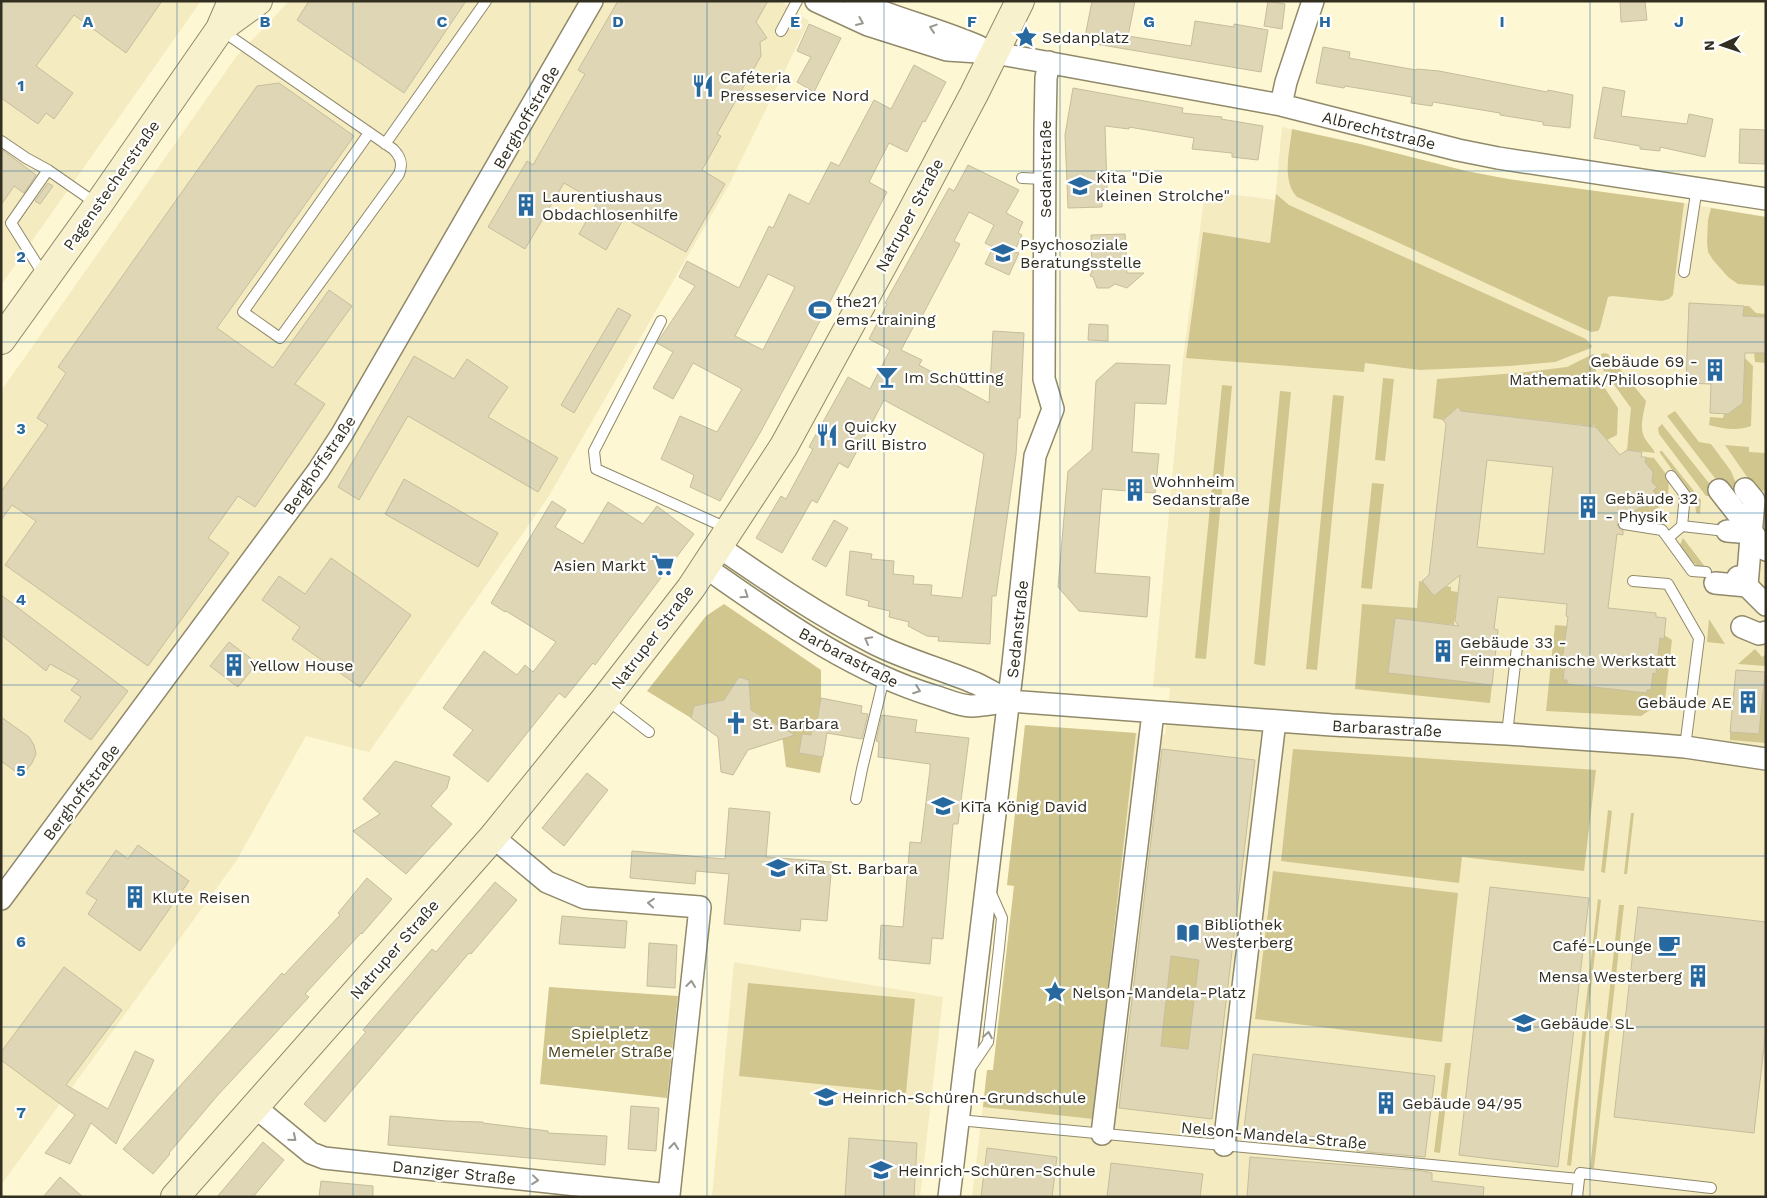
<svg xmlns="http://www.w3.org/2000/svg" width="1767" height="1198" viewBox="0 0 1767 1198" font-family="'Work Sans',sans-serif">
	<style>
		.built { fill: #f5ebc1 }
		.green { fill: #d2c68f }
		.building { fill: #ded6b4; stroke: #c5bd9c; fill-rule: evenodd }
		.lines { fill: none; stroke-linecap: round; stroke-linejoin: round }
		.lane-casing { stroke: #90896a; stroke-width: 12 }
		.street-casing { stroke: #90896a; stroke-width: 24 }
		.secondary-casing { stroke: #90896a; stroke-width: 30 }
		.lane { stroke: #fff; stroke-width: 10 }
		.street { stroke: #fff; stroke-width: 21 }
		.secondary { stroke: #f8f1ce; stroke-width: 28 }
		.oneway { stroke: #989790 }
		.grid { fill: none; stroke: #27699e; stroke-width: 1; stroke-opacity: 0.55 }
		.labels { text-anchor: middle; stroke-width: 4.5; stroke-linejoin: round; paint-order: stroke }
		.poi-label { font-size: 16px; fill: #322f21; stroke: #fff; text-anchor: start }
		.street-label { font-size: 16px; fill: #322f21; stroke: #fff }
		.park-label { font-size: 16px; fill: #4b4219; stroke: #fff }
		.grid-label { font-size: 16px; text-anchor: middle; font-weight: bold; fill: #27699e; stroke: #fff; stroke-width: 4.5; stroke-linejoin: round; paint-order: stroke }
	</style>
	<rect width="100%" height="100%" fill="#fef7d4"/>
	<path class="built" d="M1,1H201L1,285Z
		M289,1H780L809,21L730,183L547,499L369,752L306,736L237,860L1,1185V391L236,57Z
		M1282,127L1360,144L1466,171L1508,179L1684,203L1766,217V1197H972L987,1070H993L1014,886L1007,885L1025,725L1165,735L1170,688L1153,687L1183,359L1205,191L1275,200Z
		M734,962L943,997L920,1197H712Z"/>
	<path class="green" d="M1292,129L1360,144L1466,171L1508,179L1684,203L1673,295L1669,299L1662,301L1612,296L1608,297L1600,328L1598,331L1591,332L1397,242L1297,197C1281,180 1290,150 1292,129Z
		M1276,194L1289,205L1586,339L1592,346L1591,348L1555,362L1510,366L1420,370L1365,363L1364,372L1186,358L1203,232L1270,243Z
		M1711,208L1766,217V286L1738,284L1728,277L1713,260L1708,252L1707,242L1708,220Z
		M1744,306H1749L1756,313L1766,314V317L1743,316Z
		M1604,353L1608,354L1646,401C1644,413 1638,429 1646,440C1649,445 1653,448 1655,453L1627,450L1631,408L1602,368L1601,354Z
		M1754,353H1766V363L1755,362Z
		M1593,354L1595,355L1596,375L1618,408L1617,435L1607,440L1594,425L1588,430L1583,429V425L1471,412L1465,416L1458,407L1443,420L1433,418L1437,379L1517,373L1567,367Z
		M1745,358L1753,366L1751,426C1739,431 1722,429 1709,425L1710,417L1723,418L1724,414H1729V410L1743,403Z
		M1383,378L1394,379L1385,461L1375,460Z
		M1222,385L1232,386L1206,659L1195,658Z
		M1280,391L1291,392L1265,666L1254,664Z
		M1333,395L1344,396L1317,670L1306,669Z
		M1675,411L1699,442L1711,444L1731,471L1738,488L1721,486L1667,416Z
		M1662,424L1716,492L1713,496H1706L1659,434L1658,428Z
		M1725,445L1749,447V452L1766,453L1765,491L1756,490Z
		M1660,451H1662L1701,500L1700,514L1696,513L1695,502L1660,453Z
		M1646,457L1654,458L1669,478L1668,497L1664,503L1646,517L1631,514L1626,506L1642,508L1657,495L1653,491L1657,487L1652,482L1653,472L1645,462Z
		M1372,483L1384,484L1372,589L1361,588Z
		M1683,538L1706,568H1699C1691,559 1686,558 1679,547Z
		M1419,581L1451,587V591L1458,592L1454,625L1395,618L1388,672L1492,685L1490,703L1355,689L1362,604L1417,608Z
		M724,604L821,670V698L816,727L812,726L811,735L802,734L799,753L823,757L820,773L786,767L781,727L751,710L749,680L739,677L724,700L694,706L691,718L647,691L706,616Z
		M1709,619L1725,644L1707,642Z
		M1555,625L1567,626L1562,662L1567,663L1566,667H1564L1563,680H1567V684L1647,693V690H1651L1652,673H1656L1660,638L1664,639V635L1672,640L1665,700L1641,716L1546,711Z
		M1755,649L1762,657L1766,654V666L1738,664Z
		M1765,672L1766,743L1730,740V732L1759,734Z
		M1025,725L1136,733L1093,1119L983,1107L987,1070H993L1014,886L1007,885Z
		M1293,749L1596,770L1584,871L1462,857L1459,883L1281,861Z
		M1608,810L1612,811L1605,873L1601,872Z
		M1631,813H1634L1627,874H1624Z
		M1273,871L1458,893L1442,1042L1255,1019Z
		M1598,899L1601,900L1571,1166L1567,1165Z
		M1619,905H1624L1594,1168H1590Z
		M1171,956L1199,960L1188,1049L1161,1046Z
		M748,983L915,999L906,1093L739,1076Z
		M549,987L678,996L667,1098L540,1084Z
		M1445,1063H1451L1440,1153L1434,1152Z"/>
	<path class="building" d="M1,1H162L126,53L74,15L36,66L73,93L54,119L46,113L38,124L1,98Z
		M309,1H466L404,93L297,20Z
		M618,1H768L756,22L767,38L760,42L761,56L717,134L721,136L702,170L725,184L686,252L624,218L606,250L579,234L597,202L564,183L525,249L488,227L527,161L533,165L585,74L578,70Z
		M1092,1H1135L1128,36L1191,46L1195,21L1234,27V24L1268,30L1261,72L1084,42Z
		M1268,1L1285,4L1282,29L1264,26Z
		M1620,1H1645L1647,20L1621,22Z
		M809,24L841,38L814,92L797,82L811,57L797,51Z
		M1323,47L1350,52L1349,58L1416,70L1417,69L1439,71L1547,92L1548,90L1573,95L1570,128L1543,125V122L1500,115V113L1433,102L1432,106L1411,103L1412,97L1345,86L1344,88L1316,83Z
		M914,65L946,82L925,122L923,121L907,152L889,143L869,182L887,192L807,346L760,433L720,501L690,487L694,475L661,459L680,416L717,432L742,389L693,363L673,399L653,388L673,352L657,343L695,286L679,277L687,261L739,288L769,226L773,228L789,194L809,204L831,162L839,166L874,100L891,109ZM768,274L795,287L763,350L735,336Z
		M279,83L354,136L217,328L273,368L329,290L352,306L295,384L325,404L255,507L238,496L208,538L229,553L148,666L5,565L36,521L12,505L1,520V492L48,425L37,418L66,373L58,367L257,86Z
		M1603,87L1625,91L1621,116L1687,124L1689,114L1713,119L1705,157L1660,147V151L1640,149V146L1594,138Z
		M1073,88L1183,108L1182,113L1222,117L1221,119L1263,126L1258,160L1232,157V153L1192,149L1194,138L1129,127V129L1105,126L1107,189L1102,190V207L1068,208L1065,135Z
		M1740,129L1766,130V164L1739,163Z
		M1,149L36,175L24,193L14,186L1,205Z
		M968,165L1019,190L1006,213L1023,222L1018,233L1022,235L1014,252L1019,253L1009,275L985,264L993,247L985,243L994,225L969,212L954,241L960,244L919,322L917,320L901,350L922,360L919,365L989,403L993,331L1024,333L1020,418H1018L1016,455L996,596H992L990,644L938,641L939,637L927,636L908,626L909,622L889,617L890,611L868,606L869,601L846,595L850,551L872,554L871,559L894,561L893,574L914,576L913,584L932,585L931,595L962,598L984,454L884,400L848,468L839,463L817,503L812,500L782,553L756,538L781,496L786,499L813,449L809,447L848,377L870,389L890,350L869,339L887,304L885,303L949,188L954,191Z
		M48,183L53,186L40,204L35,201Z
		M1125,234L1127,273H1144L1127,288L1115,284L1109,288H1097L1093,277L1090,276L1091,273H1092L1091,235Z
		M1689,303L1744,306L1743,316L1766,317V353H1745L1743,403L1728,414L1710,413L1711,384L1686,383Z
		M618,308L631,315L574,413L561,405Z
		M1089,324L1108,325V341L1088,340Z
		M414,356L454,379L467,359L508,387L488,417L558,458L538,492L408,416L359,500L338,487Z
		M1116,363L1170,365L1166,404L1135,403L1132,452L1159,454L1155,493L1102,489L1095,573L1150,577L1147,617L1079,611L1058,587L1068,471L1092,450L1096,381Z
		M1458,407L1461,411L1596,427L1620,455L1627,450L1642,452L1641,457H1646L1645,462L1653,472L1652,482L1657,487L1653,491L1657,495L1642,508H1639L1627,517L1621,518L1617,522L1618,527L1623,531V535L1617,534L1608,608L1656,613V617L1666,618L1664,639L1660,638L1656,674L1653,673L1651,690H1647V693L1567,684V680H1563L1565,663L1562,662L1568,617L1566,616L1567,604L1498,597L1494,629L1498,630L1492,685L1388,673L1395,618L1459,626L1455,621L1460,575L1434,596L1422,581L1429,575L1446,424L1443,420ZM1487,460L1553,467L1544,554L1477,547Z
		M404,479L498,533L478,567L385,514Z
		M552,501L566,510L555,527L583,544L608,502L643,524L657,506L694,534L595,665L593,663L565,698L559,693L488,782L453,755L473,730L443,708L484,651L517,675L525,665L533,672L556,642L506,611L505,612L491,603Z
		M834,520L848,528L826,567L812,559Z
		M331,558L411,615L360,687L292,639L300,627L262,600L279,576L305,594Z
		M1,595L128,691L91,740L64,721L81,697L71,690L79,680L50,664L46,671L1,635Z
		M229,642L257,663L238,687L210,666Z
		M1736,670L1765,672L1759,734L1730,732Z
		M739,677L749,680L751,710L795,735L748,750L733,775L721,772L718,737L691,718L694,706L724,700Z
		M821,698L862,706L861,713L868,714L862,739L827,733L823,757L799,753L802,734L811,735L812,726L816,727Z
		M882,715L917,720L915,732L969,738L958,824H953L943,939L932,938L930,964L879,959L881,925L903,927L910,842L921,843L930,769V764L878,757L879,742L876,741Z
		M1,717L29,737L34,745L36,754L32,763L22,776L1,761Z
		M1162,749L1255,760L1212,1119L1119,1108ZM1171,956L1199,960L1188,1049L1161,1046Z
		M395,761L450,777L447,788L431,806L452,824L406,874L353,831L380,814L363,799Z
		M587,773L608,790L564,846L542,828Z
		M729,808L770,812L766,857L832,862L827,921L801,919L800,931L724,924L729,874L696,871L695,884L630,878L632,851L725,859Z
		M138,845L189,881L140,951L88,914L97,900L86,893L116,850L128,859Z
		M367,878L392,899L362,934L361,933L305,994L309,997L217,1096L169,1153L170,1154L153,1174L123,1149L282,973L284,975L340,915L338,913Z
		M495,882L517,900L471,954L469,953L325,1122L304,1104L366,1032L363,1030L432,949L436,952Z
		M1490,887L1589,898L1558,1167L1459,1155Z
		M1638,907L1766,922V1030L1754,1133L1614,1117Z
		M562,916L627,921L625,948L559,944Z
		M649,943L677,945L675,988L647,986Z
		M64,967L122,1010L66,1085L108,1109L135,1051L154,1060L116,1144L91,1123L70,1164L45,1153L75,1115L1,1060V1052Z
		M1253,1054L1435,1076L1425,1157L1357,1151L1358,1142L1244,1128Z
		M631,1106L659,1108L656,1151L628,1149Z
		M390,1116L447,1121L483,1122V1123L548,1131V1133L607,1136L605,1165L388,1145Z
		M849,1138L917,1143L914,1197H845Z
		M263,1142L284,1160L253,1197H217Z
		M987,1148L1057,1157L1052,1197H981Z
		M1250,1157L1423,1171L1432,1173V1181L1484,1187L1483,1197H1247Z
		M1111,1163L1203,1174L1200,1197H1107Z
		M60,1177L83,1197H43Z
		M321,1181L373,1186V1197H319Z"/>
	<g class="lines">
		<defs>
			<path id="lane" d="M221,30L393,149C401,157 403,164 399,174L280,338L243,312L369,133
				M781,31L797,1
				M1,141L26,158L48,170
				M385,144L486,1
				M1022,178L1045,179
				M1684,272L1697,187
				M45,277L11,223L48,170L97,204
				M661,321L594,451L596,469L729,529
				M1671,476L1685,495L1682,526
				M1624,524L1662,530L1668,538L1682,526L1717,530
				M1668,538L1692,571L1706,572
				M1633,581L1668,584L1699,638L1685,747
				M606,699L649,732
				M1507,734L1517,647
				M856,799L862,769L884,678
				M969,1070L988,1042L999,948L1002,918L990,891
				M959,1120L1579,1179L1580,1173L1711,1188
				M1577,1197L1579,1179"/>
			<path id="street" d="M816,1L868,25L947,50L994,53L1040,61L1281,105L1458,150L1498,158L1766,199
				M855,1C896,19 939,29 980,47
				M1281,105L1286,82L1313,1
				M1719,490L1766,550
				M1727,531L1752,533
				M719,547C770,582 820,616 875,644C907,660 942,669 975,683C986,688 997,695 1009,701
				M705,567C777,617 849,670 934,696C945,699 959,706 971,706C983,706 996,703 1009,701L1332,725L1507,734L1650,744L1685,747L1766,759
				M1738,577L1766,605
				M1715,583L1747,586L1754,500L1745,489
				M1742,627L1759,634L1766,632
				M1,899L318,471L342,434L592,1
				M255,1107L311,1153L324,1158L669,1195L700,907L585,898L547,882L493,837
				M1102,1134L1153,713
				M1224,1145L1275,721
				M949,1197L1013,664L1035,456L1053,409L1044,379L1045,129L1046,78L1049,62"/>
			<path id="secondary" d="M221,28L258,1
				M1,340L98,205L220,29L232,1
				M175,1197L493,837L605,699L691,588L784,446L909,217L974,94L1020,1"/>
		</defs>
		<use href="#lane" class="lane-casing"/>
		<use href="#street" class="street-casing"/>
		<use href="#secondary" class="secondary-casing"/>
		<use href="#lane" class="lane"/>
		<use href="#street" class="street"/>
		<use href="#secondary" class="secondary"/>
	</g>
	<defs><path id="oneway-chevron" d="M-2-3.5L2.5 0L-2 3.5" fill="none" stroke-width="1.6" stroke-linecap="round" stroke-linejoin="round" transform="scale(1.25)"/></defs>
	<g class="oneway">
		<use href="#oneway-chevron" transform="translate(860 22) rotate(23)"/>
		<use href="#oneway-chevron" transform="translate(933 28) rotate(-162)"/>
		<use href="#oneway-chevron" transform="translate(745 595) rotate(34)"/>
		<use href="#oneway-chevron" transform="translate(868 640) rotate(-152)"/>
		<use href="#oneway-chevron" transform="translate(917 690) rotate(20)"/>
		<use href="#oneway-chevron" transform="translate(651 903) rotate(-175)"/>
		<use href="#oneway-chevron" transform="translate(691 984) rotate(-84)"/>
		<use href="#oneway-chevron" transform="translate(988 1035) rotate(-80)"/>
		<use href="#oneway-chevron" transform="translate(293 1138) rotate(40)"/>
		<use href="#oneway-chevron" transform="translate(674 1146) rotate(-84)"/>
		<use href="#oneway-chevron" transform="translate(535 1180) rotate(6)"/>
	</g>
	<path class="grid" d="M177,1V1197M353,1V1197M530,1V1197M707,1V1197M884,1V1197M1060,1V1197M1237,1V1197M1414,1V1197M1590,1V1197M1,171H1766M1,342H1766M1,513H1766M1,685H1766M1,856H1766M1,1027H1766"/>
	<defs>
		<symbol id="sight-bare" viewBox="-9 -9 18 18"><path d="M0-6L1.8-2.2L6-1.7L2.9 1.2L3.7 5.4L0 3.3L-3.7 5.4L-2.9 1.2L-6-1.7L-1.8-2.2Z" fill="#27699e" stroke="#fff" stroke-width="2.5" paint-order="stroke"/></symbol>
		<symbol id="restaurant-bare" viewBox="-9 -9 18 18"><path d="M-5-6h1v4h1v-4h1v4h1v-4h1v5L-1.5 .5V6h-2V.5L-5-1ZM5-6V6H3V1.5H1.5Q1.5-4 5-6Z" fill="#27699e" stroke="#fff" stroke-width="2.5" paint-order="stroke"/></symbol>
		<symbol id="school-bare" viewBox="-9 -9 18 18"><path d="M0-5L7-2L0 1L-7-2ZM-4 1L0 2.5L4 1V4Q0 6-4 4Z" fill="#27699e" stroke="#fff" stroke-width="2.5" paint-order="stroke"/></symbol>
		<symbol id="building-bare" viewBox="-9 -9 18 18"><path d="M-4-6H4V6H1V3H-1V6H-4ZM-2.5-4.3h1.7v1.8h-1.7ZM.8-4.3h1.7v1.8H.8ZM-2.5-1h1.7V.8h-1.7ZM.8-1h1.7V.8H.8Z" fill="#27699e" stroke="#fff" stroke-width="2.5" paint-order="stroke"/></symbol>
		<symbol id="university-bare" viewBox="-9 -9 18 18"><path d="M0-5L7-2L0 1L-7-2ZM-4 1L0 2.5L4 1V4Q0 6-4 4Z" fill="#27699e" stroke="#fff" stroke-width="2.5" paint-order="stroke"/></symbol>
		<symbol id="stadium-bare" viewBox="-9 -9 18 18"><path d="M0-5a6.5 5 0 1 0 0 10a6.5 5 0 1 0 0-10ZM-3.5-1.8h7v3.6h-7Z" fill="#27699e" stroke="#fff" stroke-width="2.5" paint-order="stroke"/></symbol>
		<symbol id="bar-bare" viewBox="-9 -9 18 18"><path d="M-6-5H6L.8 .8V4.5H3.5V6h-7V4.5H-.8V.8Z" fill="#27699e" stroke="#fff" stroke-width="2.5" paint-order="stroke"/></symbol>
		<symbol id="supermarket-bare" viewBox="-9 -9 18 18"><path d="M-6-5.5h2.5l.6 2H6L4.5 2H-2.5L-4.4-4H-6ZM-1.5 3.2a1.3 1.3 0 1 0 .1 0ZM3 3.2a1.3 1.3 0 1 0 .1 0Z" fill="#27699e" stroke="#fff" stroke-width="2.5" paint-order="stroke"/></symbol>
		<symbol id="church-bare" viewBox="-9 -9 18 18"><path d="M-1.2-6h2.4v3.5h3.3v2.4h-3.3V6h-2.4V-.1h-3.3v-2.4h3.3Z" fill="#27699e" stroke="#fff" stroke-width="2.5" paint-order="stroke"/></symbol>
		<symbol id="library-bare" viewBox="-9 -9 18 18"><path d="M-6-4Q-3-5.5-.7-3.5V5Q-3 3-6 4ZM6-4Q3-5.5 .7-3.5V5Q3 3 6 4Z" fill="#27699e" stroke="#fff" stroke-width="2.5" paint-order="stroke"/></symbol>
		<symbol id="cafe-bare" viewBox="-9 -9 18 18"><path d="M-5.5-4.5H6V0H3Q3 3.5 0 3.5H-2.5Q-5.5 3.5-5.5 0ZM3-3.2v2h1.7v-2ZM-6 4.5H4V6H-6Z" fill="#27699e" stroke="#fff" stroke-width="2.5" paint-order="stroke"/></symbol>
	</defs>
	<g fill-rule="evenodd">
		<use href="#sight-bare" x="1010" y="21" width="32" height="32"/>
		<use href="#restaurant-bare" x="687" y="70" width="32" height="32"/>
		<use href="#school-bare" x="1064" y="170" width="32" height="32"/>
		<use href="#building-bare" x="510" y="189" width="32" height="32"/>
		<use href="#university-bare" x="987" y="237" width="32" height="32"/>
		<use href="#stadium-bare" x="804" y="294" width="32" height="32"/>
		<use href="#building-bare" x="1699" y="354" width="32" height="32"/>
		<use href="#bar-bare" x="871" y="361" width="32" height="32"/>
		<use href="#restaurant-bare" x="811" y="419" width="32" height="32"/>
		<use href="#building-bare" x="1119" y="474" width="32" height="32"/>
		<use href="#building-bare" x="1572" y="491" width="32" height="32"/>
		<use href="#supermarket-bare" x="647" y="549" width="32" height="32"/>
		<use href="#building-bare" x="1427" y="635" width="32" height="32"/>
		<use href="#building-bare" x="218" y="649" width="32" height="32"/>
		<use href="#building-bare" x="1732" y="686" width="32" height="32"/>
		<use href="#church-bare" x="720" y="707" width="32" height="32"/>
		<use href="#school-bare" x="927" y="790" width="32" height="32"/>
		<use href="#school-bare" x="762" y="852" width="32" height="32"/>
		<use href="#building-bare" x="119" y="881" width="32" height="32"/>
		<use href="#library-bare" x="1172" y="917" width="32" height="32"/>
		<use href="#cafe-bare" x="1653" y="929" width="32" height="32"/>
		<use href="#building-bare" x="1682" y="960" width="32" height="32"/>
		<use href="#sight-bare" x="1039" y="976" width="32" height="32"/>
		<use href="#university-bare" x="1508" y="1007" width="32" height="32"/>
		<use href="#school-bare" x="810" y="1081" width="32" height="32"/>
		<use href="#building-bare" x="1370" y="1087" width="32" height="32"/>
		<use href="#school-bare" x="865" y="1154" width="32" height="32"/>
	</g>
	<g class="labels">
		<g class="poi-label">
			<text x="1042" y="43">Sedanplatz</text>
			<text x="720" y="83">Caféteria<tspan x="720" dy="18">Presseservice Nord</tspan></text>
			<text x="1096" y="183">Kita "Die<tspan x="1096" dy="18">kleinen Strolche"</tspan></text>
			<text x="542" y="202">Laurentiushaus<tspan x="542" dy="18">Obdachlosenhilfe</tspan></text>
			<text x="1020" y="250">Psychosoziale<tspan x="1020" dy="18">Beratungsstelle</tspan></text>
			<text x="836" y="307">the21<tspan x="836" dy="18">ems-training</tspan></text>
			<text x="1698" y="367" text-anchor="end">Gebäude 69 -<tspan x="1698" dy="18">Mathematik/Philosophie</tspan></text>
			<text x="904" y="383">Im Schütting</text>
			<text x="844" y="432">Quicky<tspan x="844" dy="18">Grill Bistro</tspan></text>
			<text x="1152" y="487">Wohnheim<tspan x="1152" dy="18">Sedanstraße</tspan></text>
			<text x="1605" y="504">Gebäude 32<tspan x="1605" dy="18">- Physik</tspan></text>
			<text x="646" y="571" text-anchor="end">Asien Markt</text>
			<text x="1460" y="648">Gebäude 33 -<tspan x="1460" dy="18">Feinmechanische Werkstatt</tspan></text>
			<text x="250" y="671">Yellow House</text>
			<text x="1732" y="708" text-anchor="end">Gebäude AE</text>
			<text x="752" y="729">St. Barbara</text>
			<text x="960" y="812">KiTa König David</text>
			<text x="794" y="874">KiTa St. Barbara</text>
			<text x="152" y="903">Klute Reisen</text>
			<text x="1204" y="930">Bibliothek<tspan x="1204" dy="18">Westerberg</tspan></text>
			<text x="1652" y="951" text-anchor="end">Café-Lounge</text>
			<text x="1682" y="982" text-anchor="end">Mensa Westerberg</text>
			<text x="1072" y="998">Nelson-Mandela-Platz</text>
			<text x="1540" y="1029">Gebäude SL</text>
			<text x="842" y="1103">Heinrich-Schüren-Grundschule</text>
			<text x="1402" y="1109">Gebäude 94/95</text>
			<text x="898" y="1176">Heinrich-Schüren-Schule</text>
		</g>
		<g class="street-label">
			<text transform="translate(526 117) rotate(-60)" y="6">Berghoffstraße</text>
			<text transform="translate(1379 130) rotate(14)" y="6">Albrechtstraße</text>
			<text transform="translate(1045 169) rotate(-90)" y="6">Sedanstraße</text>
			<text transform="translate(111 185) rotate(-55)" y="6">Pagenstecherstraße</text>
			<text transform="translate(909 215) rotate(-62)" y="6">Natruper Straße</text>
			<text transform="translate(319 465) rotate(-56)" y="6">Berghoffstraße</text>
			<text transform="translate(1017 629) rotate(-84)" y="6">Sedanstraße</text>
			<text transform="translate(652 637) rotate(-53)" y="6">Natruper Straße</text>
			<text transform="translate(849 657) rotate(28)" y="6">Barbarastraße</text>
			<text transform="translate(1387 728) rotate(3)" y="6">Barbarastraße</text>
			<text transform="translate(81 792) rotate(-53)" y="6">Berghoffstraße</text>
			<text transform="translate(394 949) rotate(-49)" y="6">Natruper Straße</text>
			<text transform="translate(1274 1135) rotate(5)" y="6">Nelson-Mandela-Straße</text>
			<text transform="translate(454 1172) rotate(6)" y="6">Danziger Straße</text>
		</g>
		<g class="park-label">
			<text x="610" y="1039">Spielpletz<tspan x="610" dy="18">Memeler Straße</tspan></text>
		</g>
	</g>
	<g class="grid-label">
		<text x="88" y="27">A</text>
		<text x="265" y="27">B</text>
		<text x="442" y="27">C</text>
		<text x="618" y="27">D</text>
		<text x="795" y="27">E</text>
		<text x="972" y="27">F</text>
		<text x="1149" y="27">G</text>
		<text x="1325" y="27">H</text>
		<text x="1502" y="27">I</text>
		<text x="1679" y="27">J</text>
		<text x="21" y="91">1</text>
		<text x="21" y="262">2</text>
		<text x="21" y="434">3</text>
		<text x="21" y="605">4</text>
		<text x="21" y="776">5</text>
		<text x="21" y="947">6</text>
		<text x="21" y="1118">7</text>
	</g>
	<rect width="1767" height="1198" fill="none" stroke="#322f21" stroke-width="5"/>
	<g transform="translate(1722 45) rotate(267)" stroke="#ffffff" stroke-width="4" paint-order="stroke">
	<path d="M0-4L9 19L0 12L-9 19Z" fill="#322f21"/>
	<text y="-8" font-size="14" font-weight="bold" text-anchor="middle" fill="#322f21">N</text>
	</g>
</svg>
